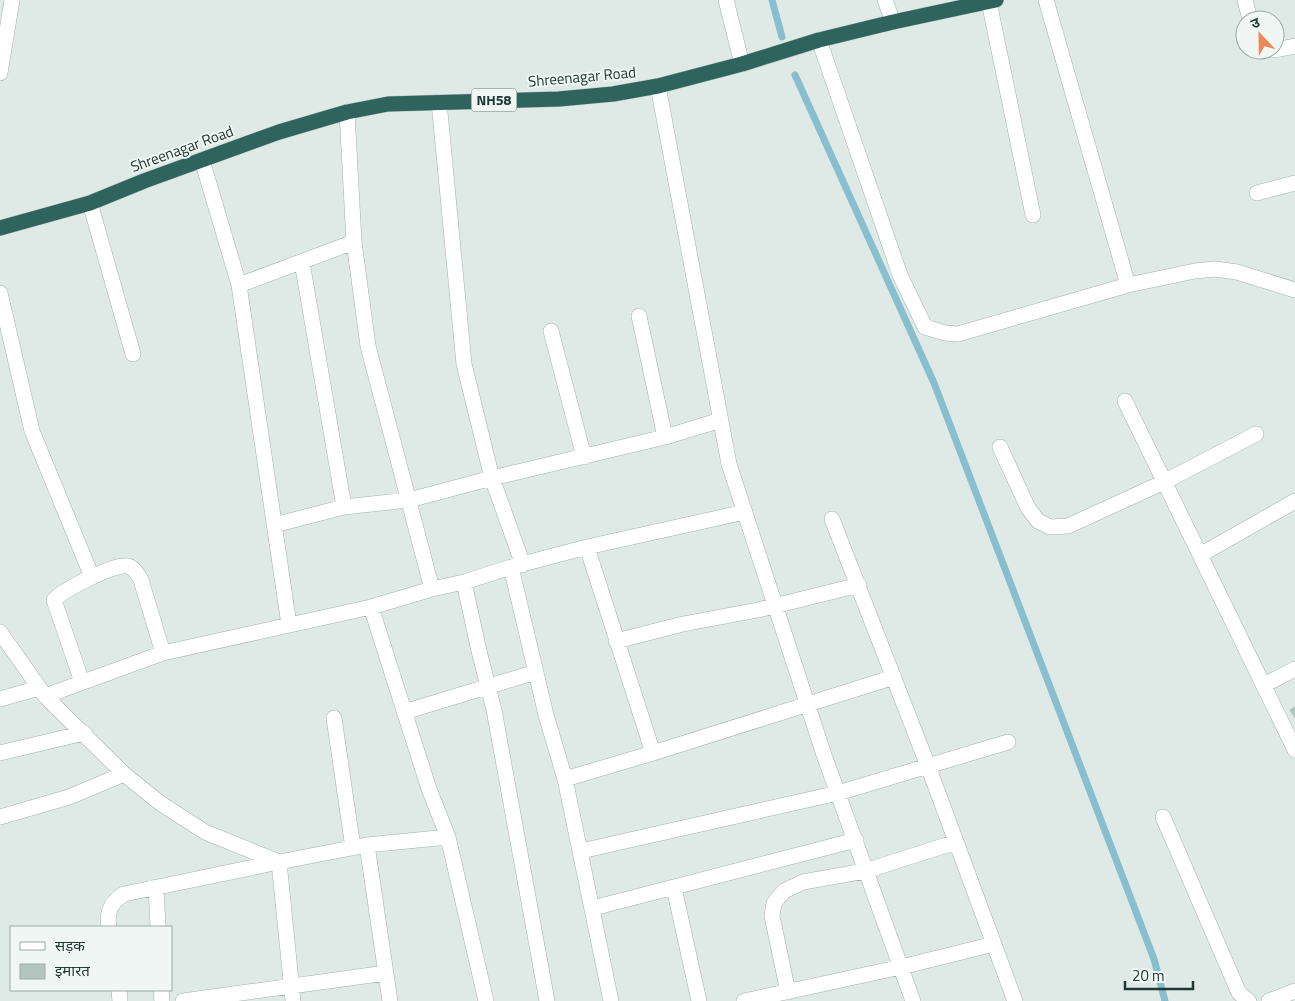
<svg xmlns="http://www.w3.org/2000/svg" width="1295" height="1001" viewBox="0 0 1295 1001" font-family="'Titillium Web','Noto Sans Devanagari',sans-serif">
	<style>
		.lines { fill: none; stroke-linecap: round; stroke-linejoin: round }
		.stream { stroke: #88becd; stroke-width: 7 }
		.building { fill: #b4c4bf; stroke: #b2c3bd }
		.minor-casing { stroke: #a2b1ad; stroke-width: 16 }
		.highway-casing { stroke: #bcc4c2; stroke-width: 16 }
		.minor { stroke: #fff; stroke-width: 15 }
		.highway { stroke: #2e645d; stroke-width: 15 }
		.labels { text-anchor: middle; stroke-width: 4; stroke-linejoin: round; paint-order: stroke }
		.shield { fill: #eff6f3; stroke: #5f726d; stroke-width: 1 }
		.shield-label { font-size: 14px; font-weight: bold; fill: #213934 }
		.street-label { font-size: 15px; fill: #213934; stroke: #eff6f3 }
	</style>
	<rect width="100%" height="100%" fill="#dfeae6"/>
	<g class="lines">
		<path class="stream" d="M772,0L782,37
			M795,75L934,383L1154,959L1165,1001"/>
	</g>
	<path class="building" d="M1295,707V718L1290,710Z"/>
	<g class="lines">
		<defs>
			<path id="minor" d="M726,0L742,64
				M885,0L893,22
				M1046,0L1128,285
				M1245,0L1250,20
				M989,2L1033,215
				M819,40L900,275L925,327L945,333L958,334L1128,285L1195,271L1215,269L1237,272L1295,290
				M1275,50L1295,46
				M0,73L12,0
				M658,86L729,464L824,755L913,1001
				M439,102L464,364L492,478L523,565
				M347,112L354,242L368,346L432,589
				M202,160L239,285L289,625
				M1257,193L1295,183
				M90,203L133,354
				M302,262L344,507
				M239,285L354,242
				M0,293L32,431L92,577
				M639,316L665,437
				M551,331L584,457
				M1125,401L1295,750
				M1000,447L1028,508L1038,521L1050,527L1068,526L1164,482L1256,434
				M832,519L928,766L1015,1001
				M274,525L344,507L409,500L492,478L665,437L721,420
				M587,547L653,753
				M1200,555L1295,501
				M511,567L546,715L565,779L611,1001
				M464,582L479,651L494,710L547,1001
				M0,632L45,696L124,774L160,803L205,832L279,862L367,845L448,837L429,789L371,607
				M616,641L683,624L758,610L859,585
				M82,682L54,600C63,590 115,563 128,566C135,568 137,574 141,580L163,653
				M1264,685L1295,669
				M45,696L163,653L371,607L432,589L464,582L511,567L587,547L745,512
				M0,699L39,688
				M404,712L536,672
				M334,718L353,848
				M0,753L84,733
				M565,779L653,753L894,677
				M0,817L69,797L124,774
				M1163,817L1239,993L1249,1001
				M448,837L486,1001
				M367,845L390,1001
				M581,851L838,793L1008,742
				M156,887L158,927
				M674,888L699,1001
				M593,908L856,840
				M109,927C106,912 111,902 124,894L279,862L293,1001
				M119,990L120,1001
				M161,990L162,1001
				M788,992L772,916L774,903L784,891L803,882L865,871L956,842
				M183,1001L386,973
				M744,1001L901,967L994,944
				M1269,1001L1295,991"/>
			<path id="highway" d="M0,228L90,203L144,181L279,132L347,112L388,104L559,99L613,94L658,86L742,64L819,40L893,22L996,0"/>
		</defs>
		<use href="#minor" class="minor-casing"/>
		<use href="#highway" class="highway-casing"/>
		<use href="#minor" class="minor"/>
		<use href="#highway" class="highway"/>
	</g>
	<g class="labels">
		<rect class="shield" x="471.5" y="88.5" width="45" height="23" rx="4"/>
		<g class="shield-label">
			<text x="494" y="105">NH58</text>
		</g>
		<g class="street-label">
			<text transform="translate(582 77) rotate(-5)" y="5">Shreenagar Road</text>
			<text transform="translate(182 149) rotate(-20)" y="5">Shreenagar Road</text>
		</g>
	</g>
	<rect x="10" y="926" width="162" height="65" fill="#eff6f3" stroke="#9daaa7"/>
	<rect x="20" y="942" width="25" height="8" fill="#ffffff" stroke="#9daaa7"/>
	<text x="55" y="951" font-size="15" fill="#213934">सड़क</text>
	<rect x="20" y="964" width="25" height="15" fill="#b4c4bf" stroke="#9daaa7"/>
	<text x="55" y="976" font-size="15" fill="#213934">इमारत</text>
	<g transform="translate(1260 35) rotate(338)"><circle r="24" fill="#eff6f3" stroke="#9daaa7"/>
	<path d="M0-4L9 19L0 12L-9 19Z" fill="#ec895a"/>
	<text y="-8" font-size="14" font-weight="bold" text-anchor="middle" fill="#213934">उ</text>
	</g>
	<path d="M1125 981v8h68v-8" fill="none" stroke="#213934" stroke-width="2.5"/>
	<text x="1132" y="981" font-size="15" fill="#213934" stroke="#eff6f3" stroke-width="4" paint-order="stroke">20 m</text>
</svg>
